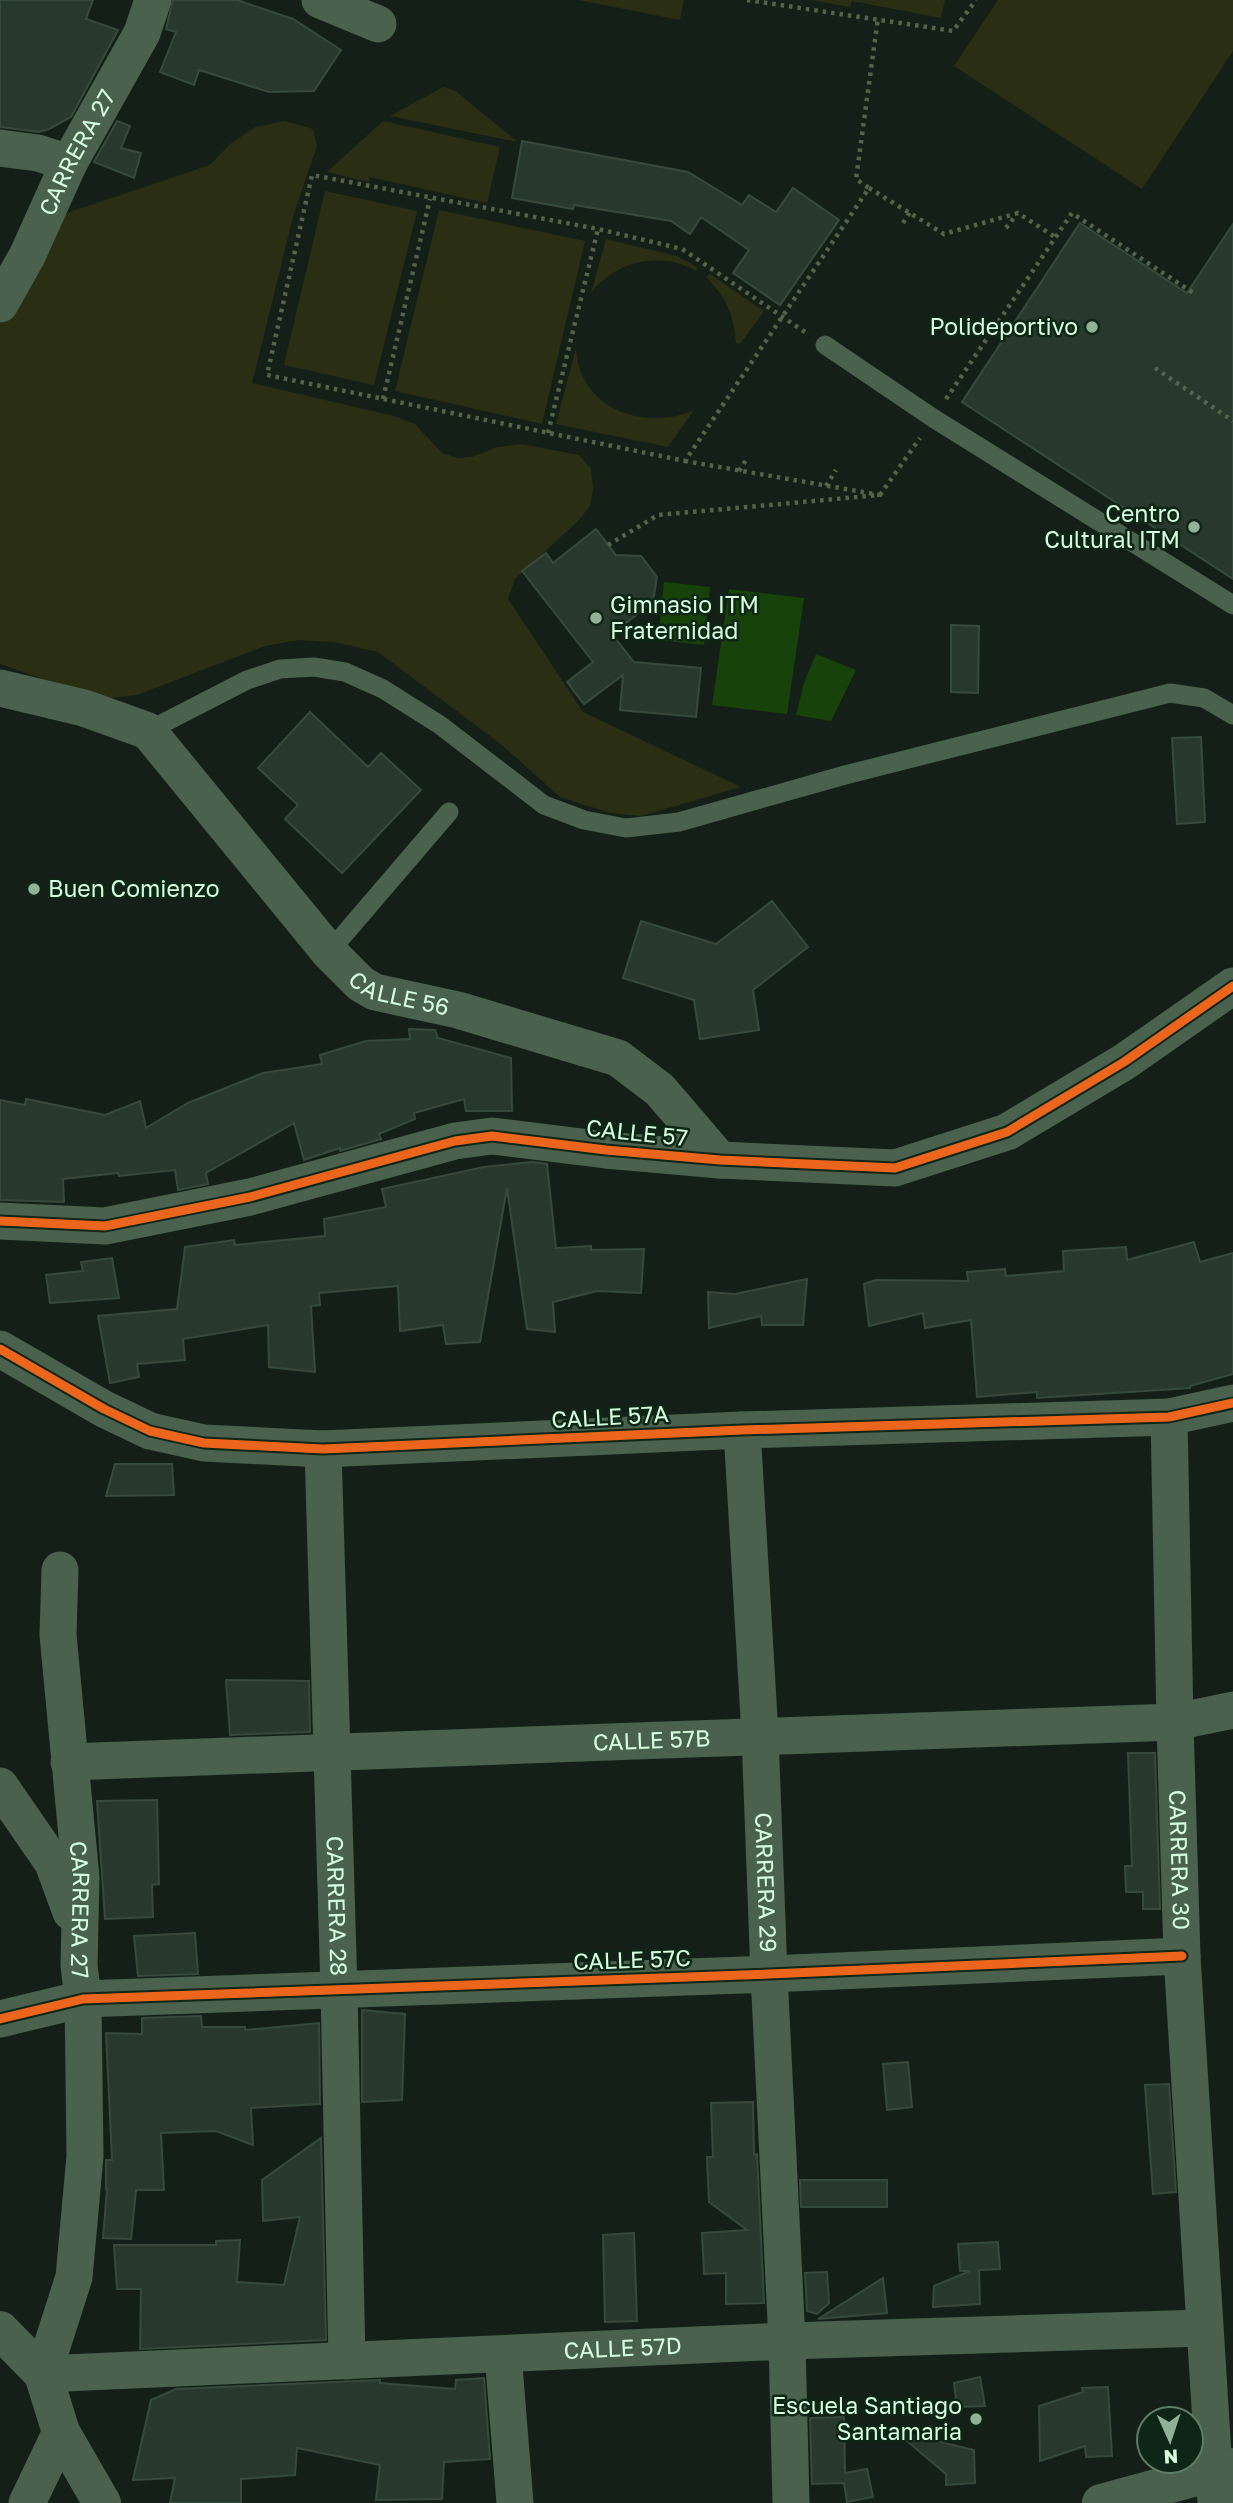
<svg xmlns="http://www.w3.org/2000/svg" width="1233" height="2503" viewBox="0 0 1233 2503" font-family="'Golos Text',sans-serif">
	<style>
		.green { fill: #2a2e12 }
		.water { fill: #17420a }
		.building { fill: #29382d; stroke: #364a3c; stroke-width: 2 }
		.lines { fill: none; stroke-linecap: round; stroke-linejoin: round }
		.path { stroke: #536248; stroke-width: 4.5; stroke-dasharray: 3.5 5; stroke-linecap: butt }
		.service { stroke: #49614d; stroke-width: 19 }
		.minor { stroke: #49614d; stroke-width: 37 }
		.tertiary { stroke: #49614d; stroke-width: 38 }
		.cycleway-casing { stroke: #0e2615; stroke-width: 13 }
		.cycleway { stroke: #eb651d; stroke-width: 9 }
		.poi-dot { fill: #91b198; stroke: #0e2615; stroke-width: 2.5 }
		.labels { text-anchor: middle; stroke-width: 5; stroke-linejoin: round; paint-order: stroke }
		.street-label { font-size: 23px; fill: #d4ffde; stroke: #0e2615 }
		.poi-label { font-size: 23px; fill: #d4ffde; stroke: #0e2615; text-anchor: end }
	</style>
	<rect width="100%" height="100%" fill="#142017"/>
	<path class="green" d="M579,0H684L680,20Z
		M810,0H945L941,18L852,1L850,7Z
		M998,0H1233V51L1142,189L954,66Z
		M443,87L454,90L518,142L390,116Z
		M285,121L313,129L317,146L294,213L252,383L394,416L415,424L442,453L457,458L472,457L497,447L521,444L579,455L591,469L593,489L590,506L578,521L515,579L508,599L583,712L741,787L641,816L610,813L560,797L502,745L378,652L334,642L299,640L265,646L137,695L110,698L60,685L0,664V324L67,213L210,165L230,144L255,127Z
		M383,121L500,147L487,203L370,177L369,182L327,172Z
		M325,191L417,211L374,385L284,365Z
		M439,210L585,241L542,424L395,391Z
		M606,239L677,256L697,267L696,271C661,250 615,261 591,293Z
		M710,274L764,311L740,344L736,343C734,315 726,297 706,277Z
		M576,348C579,409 644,432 694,410L668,447L556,424Z"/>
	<path class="water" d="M664,582L710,587L704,645L658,640Z
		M729,589L804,598L787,714L712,705Z
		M816,654L856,670L831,721L796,715L804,683Z"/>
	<path class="building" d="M0,0H93L86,19L118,30L71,117L49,129L39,132L0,127Z
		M173,0H237L293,19L341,50L314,91L269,92L199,70L194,85L160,72L176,32L166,29Z
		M117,121L130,126L121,148L141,153L134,178L94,162Z
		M522,141L688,172L742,205L749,195L776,212L793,188L839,220L780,305L733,273L749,250L701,217L690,234L671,221L574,205L573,209L512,198Z
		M1080,223L1187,293L1233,224V579L962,402Z
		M596,529L616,555L641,556L657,577L653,602L612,634L634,662L701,668L696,717L620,710L623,675L584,704L567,682L593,662L522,571L546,553L553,563Z
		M951,625L979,626L978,693L951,692Z
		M310,712L368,767L381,753L421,790L342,873L285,819L298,805L258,768Z
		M1201,737L1205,822L1177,824L1172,738Z
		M772,901L808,947L753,990L759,1030L700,1039L694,1000L623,978L641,921L716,944Z
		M409,1029L435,1030L438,1038L511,1058L512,1111H466L464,1099L414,1113L415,1119L379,1134L381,1139L340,1151V1148L304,1160L294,1123L206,1173L208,1184L178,1190L175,1170L119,1176L118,1173L63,1179L64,1202L0,1200V1100L25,1105L26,1099L105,1115L140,1101L146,1128L188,1103L263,1073L322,1064L320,1055L366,1041L410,1039Z
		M532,1162L547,1164L556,1248L591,1246V1250L644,1249L641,1293L597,1291L553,1302L555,1332L527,1329L507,1188L480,1342L446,1344L443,1325L400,1331L398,1286L319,1293L320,1305L311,1306L315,1372L269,1367L268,1325L183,1339L185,1360L137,1364L139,1377L110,1383L98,1316L177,1309L185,1247L234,1240L235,1245L325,1236L324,1219L386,1207L382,1189L484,1167Z
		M1194,1242L1200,1262L1233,1253V1374L1190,1386V1388L1037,1398V1392L977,1397L971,1320L925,1328L923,1313L869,1326L864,1284L876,1280L968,1281L967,1272L1005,1269L1006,1276L1064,1271L1063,1251L1126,1247L1127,1260Z
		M112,1258L119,1298L50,1303L46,1275L83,1271L81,1262Z
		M807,1279L803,1325H762L761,1316L709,1328L708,1292L735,1294Z
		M115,1464H172L174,1495L106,1496Z
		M226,1680L309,1681L310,1732L230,1735Z
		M1128,1753H1155L1160,1909H1143V1892H1126L1125,1866H1132Z
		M157,1800L159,1884L152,1885L153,1917L105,1919L97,1801Z
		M195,1933L198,1974L138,1976L134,1936Z
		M362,2010L405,2014L402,2100L362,2102Z
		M201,2016L202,2027H245V2030L319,2023L320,2104L251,2108L253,2145L216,2131L161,2133L164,2190H136L131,2239L103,2238L107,2189H106V2160H112L106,2033L142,2034V2018Z
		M908,2062L912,2107L887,2110L883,2064Z
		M1169,2084L1176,2192L1153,2194L1145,2085Z
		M753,2102L754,2155L757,2154L764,2303L726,2304V2273L704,2274L702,2233L747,2230L709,2202L707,2157H713L711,2103Z
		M321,2138L326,2340L140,2349L141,2289H117L114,2245H216V2241L240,2240L237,2282L284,2285L300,2217L263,2221L262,2180Z
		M800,2180H887V2207H801Z
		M634,2233L637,2321L605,2322L603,2235Z
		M998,2242L1000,2269L979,2270L980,2304L933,2307L934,2286L970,2271H960L958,2244Z
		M827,2272L829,2303L817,2314L807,2311L805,2273Z
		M883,2278L887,2313L818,2319Z
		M980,2377L985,2406L957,2407L954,2383Z
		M484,2378L490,2459L444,2462L442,2499L376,2500L380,2465L297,2448L295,2475L241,2479V2503H170L175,2478L133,2480L151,2400L176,2389L380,2380V2383L455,2389L456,2380Z
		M1108,2387L1112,2456L1086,2457L1085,2446L1040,2461L1039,2406L1083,2392L1082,2388Z
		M844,2417L845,2473L867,2469L873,2497L847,2502L844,2483L812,2484L810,2418Z
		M895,2431L974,2450L975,2483L946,2485V2474Z"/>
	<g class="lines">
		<path class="path" d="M747,0L953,31L976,0
			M869,188L944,234L1018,213L1055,237
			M903,223L910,212
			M1006,228L1017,214
			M805,332L682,249L598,229L312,175L267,375L685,461L869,188L856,179L878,18
			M1155,368L1233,421
			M383,399L430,199
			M946,399L1072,213L1195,294
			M548,433L598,229
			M739,471L748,457
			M826,486L836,470
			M880,495L920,438
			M608,545L658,515L880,495L685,461"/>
		<path class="service" d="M825,345L933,418L1233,605
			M148,731L247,680L280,669L314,667L345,672L383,689L440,725L544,805L584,820L626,828L679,822L845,775L1170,693L1204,698L1233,715
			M329,952L449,812"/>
		<g class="minor">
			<path d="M320,0L378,24"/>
			<path d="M0,148L38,153L69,163"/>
			<path id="s1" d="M0,304L27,256L69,163L142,33L153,0"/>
			<path id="s2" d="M0,688L84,708L148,731L329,952L361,984L375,992L458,1010L618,1058L660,1090L720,1160"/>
			<path d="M0,1221L105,1226L250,1197L455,1141L492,1136L606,1150L720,1160L895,1168L1007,1132L1124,1062L1233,986"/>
			<path d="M0,1349L104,1409L150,1431L204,1443L323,1449L742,1430L1169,1417L1233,1403"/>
			<path id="s3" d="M1169,1417L1175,1722L1182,1956L1216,2503"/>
			<path id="s4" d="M742,1430L760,1735L769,1974L787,2341L791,2503"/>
			<path id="s5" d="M323,1449L339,1990L347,2361"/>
			<path id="s6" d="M60,1570L58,1635L81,1878L79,1965L83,1999L85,2156L74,2277L43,2374L787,2341L1204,2328"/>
			<path id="s7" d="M69,1762C438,1750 806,1733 1175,1722L1233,1710"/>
			<path d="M0,1786L53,1863L71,1912"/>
			<path d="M0,2019L83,1999L769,1974L1182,1956"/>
			<path d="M503,2354L515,2503"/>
			<path d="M27,2503L61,2432"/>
		</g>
		<path class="tertiary" d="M0,2330L43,2374L61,2432L102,2503
			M1101,2503L1233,2467"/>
		<defs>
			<path id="cycleway" d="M0,1221L105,1226L250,1197L455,1141L492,1136L606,1150L720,1160L895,1168L1007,1132L1124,1062L1233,986
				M0,1349L104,1409L150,1431L204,1443L323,1449L742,1430L1169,1417L1233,1403
				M0,2019L83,1999L769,1974L1182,1956"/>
		</defs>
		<use href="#cycleway" class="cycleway-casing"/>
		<use href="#cycleway" class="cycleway"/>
	</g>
	<g class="poi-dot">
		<circle cx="1092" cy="327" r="7"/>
		<circle cx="1194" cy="527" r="7"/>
		<circle cx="596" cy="618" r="7"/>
		<circle cx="34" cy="889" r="7"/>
		<circle cx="976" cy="2419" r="7"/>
	</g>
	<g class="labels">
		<g class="street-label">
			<text dy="8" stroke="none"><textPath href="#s1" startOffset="170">CARRERA 27</textPath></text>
			<text dy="8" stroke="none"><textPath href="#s2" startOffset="525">CALLE 56</textPath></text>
			<text transform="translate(637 1133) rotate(6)" y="8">CALLE 57</text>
			<text transform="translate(610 1417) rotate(-3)" y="8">CALLE 57A</text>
			<text dy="8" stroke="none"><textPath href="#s7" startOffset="583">CALLE 57B</textPath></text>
			<text dy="8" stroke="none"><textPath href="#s3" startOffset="443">CARRERA 30</textPath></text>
			<text dy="8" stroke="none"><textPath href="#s4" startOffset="453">CARRERA 29</textPath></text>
			<text dy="8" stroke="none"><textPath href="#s5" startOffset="457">CARRERA 28</textPath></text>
			<text dy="8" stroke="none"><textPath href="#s6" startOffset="341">CARRERA 27</textPath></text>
			<text transform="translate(632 1960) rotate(-2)" y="8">CALLE 57C</text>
			<text dy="8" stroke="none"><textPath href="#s6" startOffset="1391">CALLE 57D</textPath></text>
		</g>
		<g class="poi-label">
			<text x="1078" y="335">Polideportivo</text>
			<text x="1180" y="522">Centro<tspan x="1180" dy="26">Cultural ITM</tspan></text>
			<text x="610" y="613" text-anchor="start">Gimnasio ITM<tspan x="610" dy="26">Fraternidad</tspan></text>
			<text x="48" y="897" text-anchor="start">Buen Comienzo</text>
			<text x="962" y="2414">Escuela Santiago<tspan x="962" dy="26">Santamaria</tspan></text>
		</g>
	</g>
	<g transform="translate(1170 2440) rotate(177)"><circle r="33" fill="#0e2615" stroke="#5d7d65" stroke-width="2"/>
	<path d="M0-5L12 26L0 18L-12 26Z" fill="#91b198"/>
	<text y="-10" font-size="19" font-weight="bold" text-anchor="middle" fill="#d4ffde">N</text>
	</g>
</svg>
